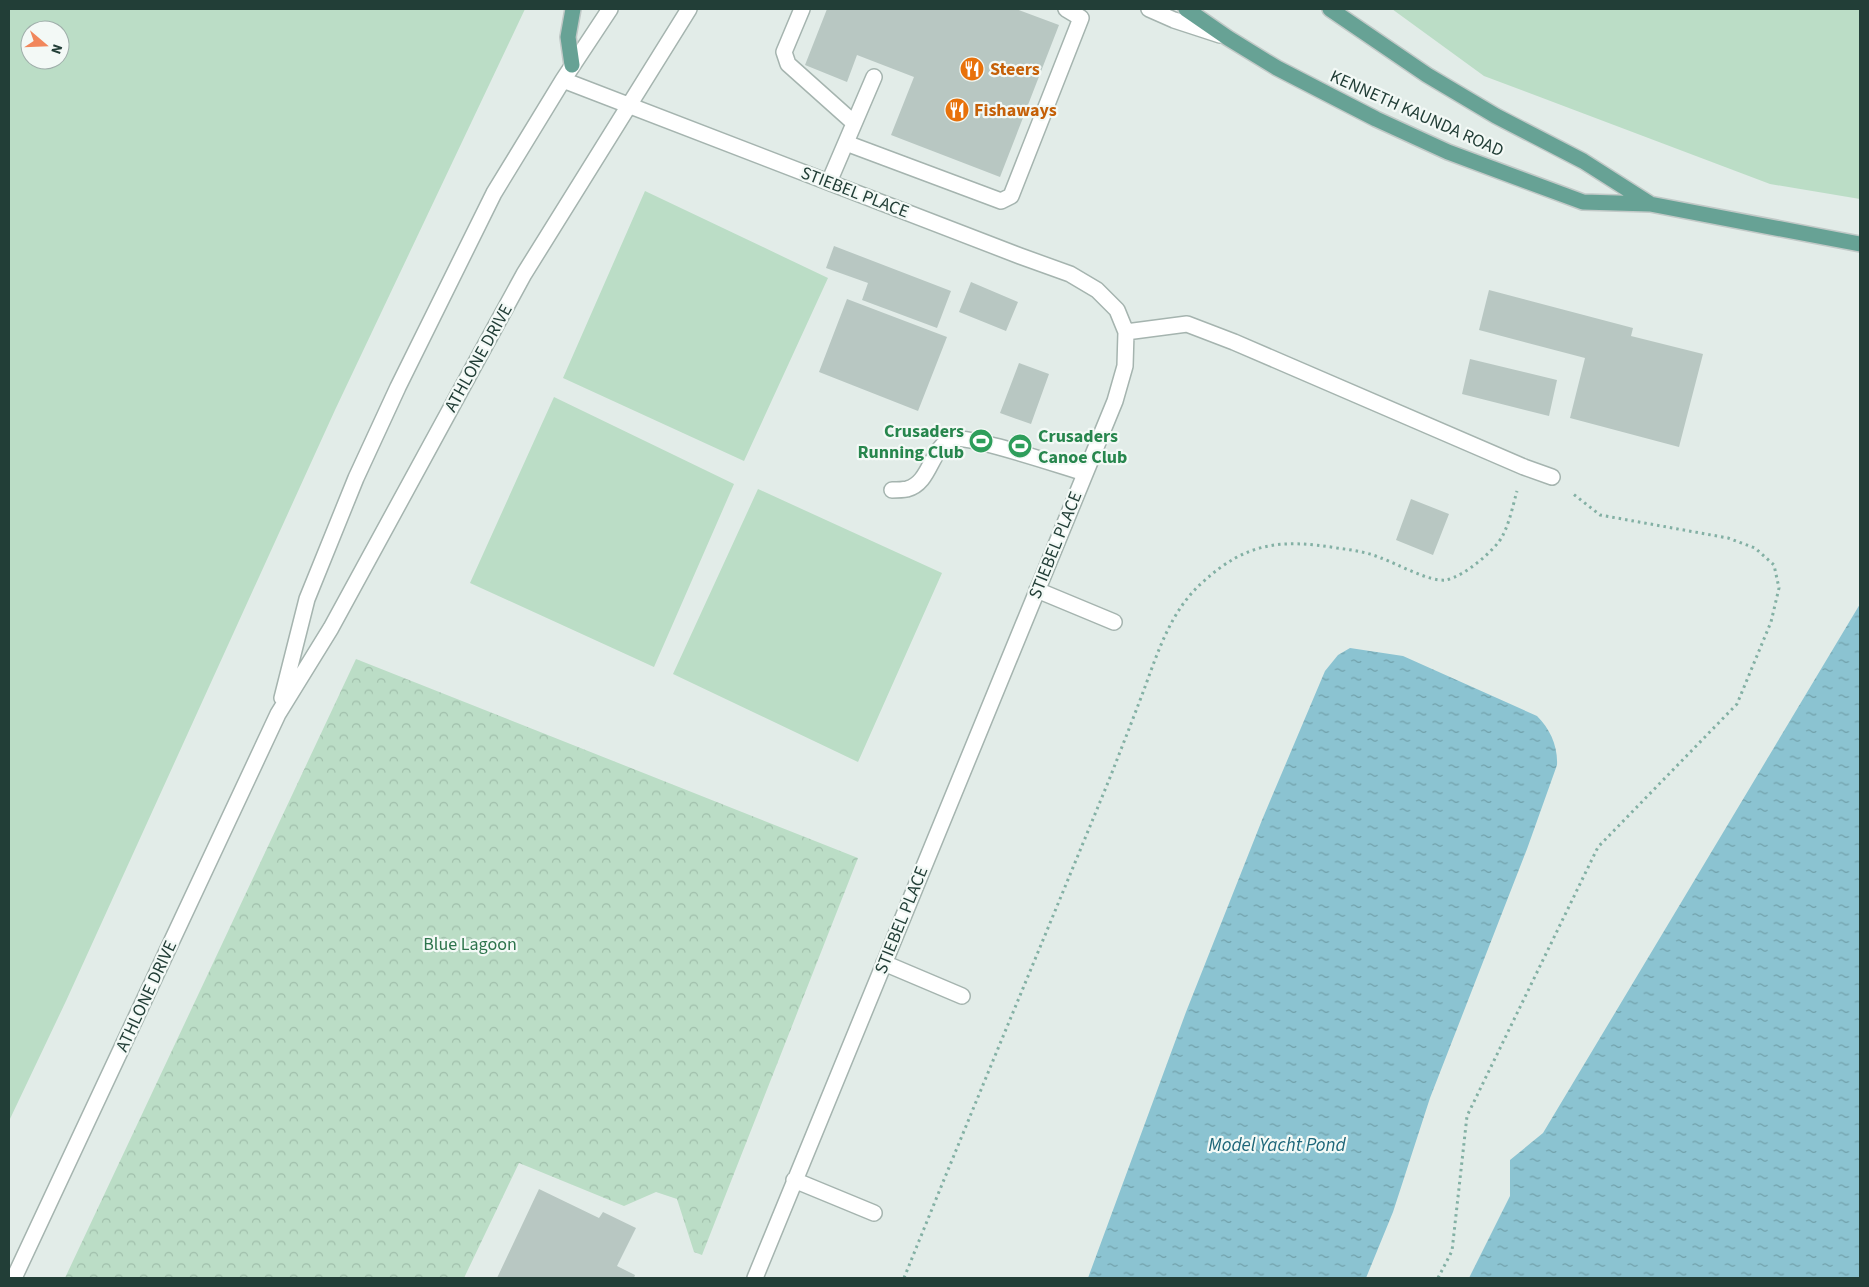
<svg xmlns="http://www.w3.org/2000/svg" width="1869" height="1287" viewBox="0 0 1869 1287" font-family="'Source Sans 3',sans-serif">
	<style>
		.green { fill: #bbddc6; fill-rule: evenodd }
		.forest { fill: url(#forest-crowns) }
		.water { fill: url(#water-ripples) }
		.building { fill: #b8c7c2 }
		.lines { fill: none; stroke-linecap: round; stroke-linejoin: round }
		.minor-casing { stroke: #a5b4af; stroke-width: 18 }
		.major-casing { stroke: #c1c9c7; stroke-width: 18 }
		.path { stroke: #83b0a4; stroke-width: 3; stroke-dasharray: 2.5 4; stroke-linecap: butt }
		.minor { stroke: #fff; stroke-width: 15 }
		.major { stroke: #67a295; stroke-width: 15 }
		.labels { text-anchor: middle; stroke-width: 4.5; stroke-linejoin: round; paint-order: stroke }
		.food-label { font-size: 18px; font-weight: bold; fill: #c56008; stroke: #f3f9f6; text-anchor: start }
		.street-label { font-size: 18px; fill: #223e37; stroke: #f3f9f6 }
		.leisure-label { font-size: 18px; font-weight: bold; fill: #27864d; stroke: #f3f9f6; text-anchor: end }
		.park-label { font-size: 18px; fill: #2d744c; stroke: #f3f9f6 }
		.water-label { font-size: 19px; font-style: italic; fill: #1d6679; stroke: #f3f9f6 }
	</style>
	<defs>
		<pattern id="forest-crowns" width="20" height="18" patternUnits="userSpaceOnUse" patternTransform="scale(1.25)"><rect width="20" height="18" fill="#bbddc6"/><path d="M2 6a3 3 0 1 1 6 0M12 15a3 3 0 1 1 6 0" fill="none" stroke="#a0bfab"/></pattern>
		<pattern id="water-ripples" width="26" height="14" patternUnits="userSpaceOnUse" patternTransform="scale(1.25)"><rect width="26" height="14" fill="#8bc3d1"/><path d="M2 4q2-2 4 0t4 0M15 11q2-2 4 0t4 0" fill="none" stroke="#71a0aa"/></pattern>
	</defs>
	<rect width="100%" height="100%" fill="#e2ece8"/>
	<path class="green" d="M9,9H525L335,410L66,1001L9,1121ZM30,30H60V60H30Z
		M1392,9H1860V199L1770,184L1484,76Z
		M645,191L828,278L744,461L563,378Z
		M554,397L734,484L654,667L470,583Z
		M758,489L942,573L858,762L673,674Z"/>
	<path class="forest" d="M356,659L858,858L702,1255L694,1252L677,1199L656,1192L624,1206L519,1163L464,1278H65Z"/>
	<path class="water" d="M1860,604V1278H1469L1510,1196V1160L1543,1133Z
		M1350,648L1403,656L1537,716C1550,729 1558,746 1557,765L1527,849L1430,1098L1393,1212L1366,1278H1088L1186,1012L1262,820L1325,671L1338,655Z"/>
	<path class="building" d="M827,9H1016L1059,25L1000,177L891,135L914,77L857,55L847,82L805,65Z
		M834,246L951,291L937,328L862,300L868,283L826,268Z
		M971,282L1018,302L1006,331L959,312Z
		M1489,290L1633,328L1631,336L1703,354L1679,447L1570,418L1585,358L1479,330Z
		M847,299L947,337L918,411L819,372Z
		M1470,359L1557,380L1549,416L1462,394Z
		M1019,363L1049,374L1031,424L1000,413Z
		M1411,499L1449,514L1433,555L1396,540Z
		M539,1189L599,1218L603,1212L636,1228L617,1266L635,1275L634,1278H497Z"/>
	<g class="lines">
		<defs>
			<path id="minor" d="M802,9L784,52L788,64L854,123
				M1149,9L1174,20L1220,35
				M563,80L1020,256L1070,274L1097,290L1117,310L1126,332L1125,366L1115,401L755,1278
				M846,143L1001,201L1011,196L1081,18L1066,9
				M829,182L874,77
				M1126,332L1187,324L1234,342L1524,467L1552,477
				M892,490C897,490 902,490 907,489C931,483 930,448 952,439C967,434 1064,467 1085,473
				M1037,590L1114,622
				M282,698L307,599L356,478L398,387L494,193L563,80L610,9
				M884,963L962,996
				M794,1180L874,1213
				M14,1278L278,714L331,628L524,274L689,9"/>
			<path id="major" d="M1186,9L1228,38L1277,68L1376,119L1448,152L1583,202L1650,204L1860,244
				M1330,9L1427,75L1496,116L1583,161L1649,203
				M572,65L568,37L573,9"/>
		</defs>
		<use href="#minor" class="minor-casing"/>
		<use href="#major" class="major-casing"/>
		<path class="path" d="M904,1278C971,1112 1041,946 1109,780C1120,752 1131,724 1142,695C1157,655 1170,610 1204,581C1247,542 1282,539 1337,548C1352,550 1367,552 1381,558C1398,564 1429,582 1446,580C1463,577 1496,550 1503,535C1510,521 1513,505 1517,491
			M1438,1278L1452,1251L1467,1116L1598,847L1737,704L1771,622L1779,588L1774,565L1755,548L1728,538L1600,515L1572,493"/>
		<use href="#minor" class="minor"/>
		<use href="#major" class="major"/>
	</g>
	<defs>
		<symbol id="restaurant-disc" viewBox="-11 -11 22 22"><circle r="9.5" fill="#e8710a" stroke="#f3f9f6"/><path d="M-5-6h1v4h1v-4h1v4h1v-4h1v5L-1.5 .5V6h-2V.5L-5-1ZM5-6V6H3V1.5H1.5Q1.5-4 5-6Z" fill="#fff"/></symbol>
		<symbol id="stadium-disc" viewBox="-11 -11 22 22"><circle r="9.5" fill="#2e9e5b" stroke="#f3f9f6"/><path d="M0-5a6.5 5 0 1 0 0 10a6.5 5 0 1 0 0-10ZM-3.5-1.8h7v3.6h-7Z" fill="#fff"/></symbol>
	</defs>
	<g fill-rule="evenodd">
		<use href="#restaurant-disc" x="958" y="55" width="28" height="28"/>
		<use href="#restaurant-disc" x="943" y="96" width="28" height="28"/>
		<use href="#stadium-disc" x="967" y="427" width="28" height="28"/>
		<use href="#stadium-disc" x="1006" y="432" width="28" height="28"/>
	</g>
	<g class="labels">
		<g class="food-label">
			<text x="990" y="75">Steers</text>
			<text x="974" y="116">Fishaways</text>
		</g>
		<g class="street-label">
			<text transform="translate(1417 113) rotate(24)" y="6">KENNETH KAUNDA ROAD</text>
			<text transform="translate(855 192) rotate(21)" y="6">STIEBEL PLACE</text>
			<text transform="translate(478 358) rotate(-61)" y="6">ATHLONE DRIVE</text>
			<text transform="translate(1055 545) rotate(-68)" y="6">STIEBEL PLACE</text>
			<text transform="translate(901 920) rotate(-68)" y="6">STIEBEL PLACE</text>
			<text transform="translate(146 996) rotate(-65)" y="6">ATHLONE DRIVE</text>
		</g>
		<g class="leisure-label">
			<text x="964" y="437">Crusaders<tspan x="964" dy="21">Running Club</tspan></text>
			<text x="1038" y="442" text-anchor="start">Crusaders<tspan x="1038" dy="21">Canoe Club</tspan></text>
		</g>
		<g class="park-label">
			<text x="470" y="950">Blue Lagoon</text>
		</g>
		<g class="water-label">
			<text x="1277" y="1151">Model Yacht Pond</text>
		</g>
	</g>
	<rect width="1869" height="1287" fill="none" stroke="#223e37" stroke-width="20"/>
	<g transform="translate(45 45) rotate(109)"><circle r="24" fill="#f3f9f6" stroke="#9faeaa"/>
	<path d="M0-4L9 19L0 12L-9 19Z" fill="#f1875c"/>
	<text y="-8" font-size="14" font-weight="bold" text-anchor="middle" fill="#223e37">N</text>
	</g>
</svg>
